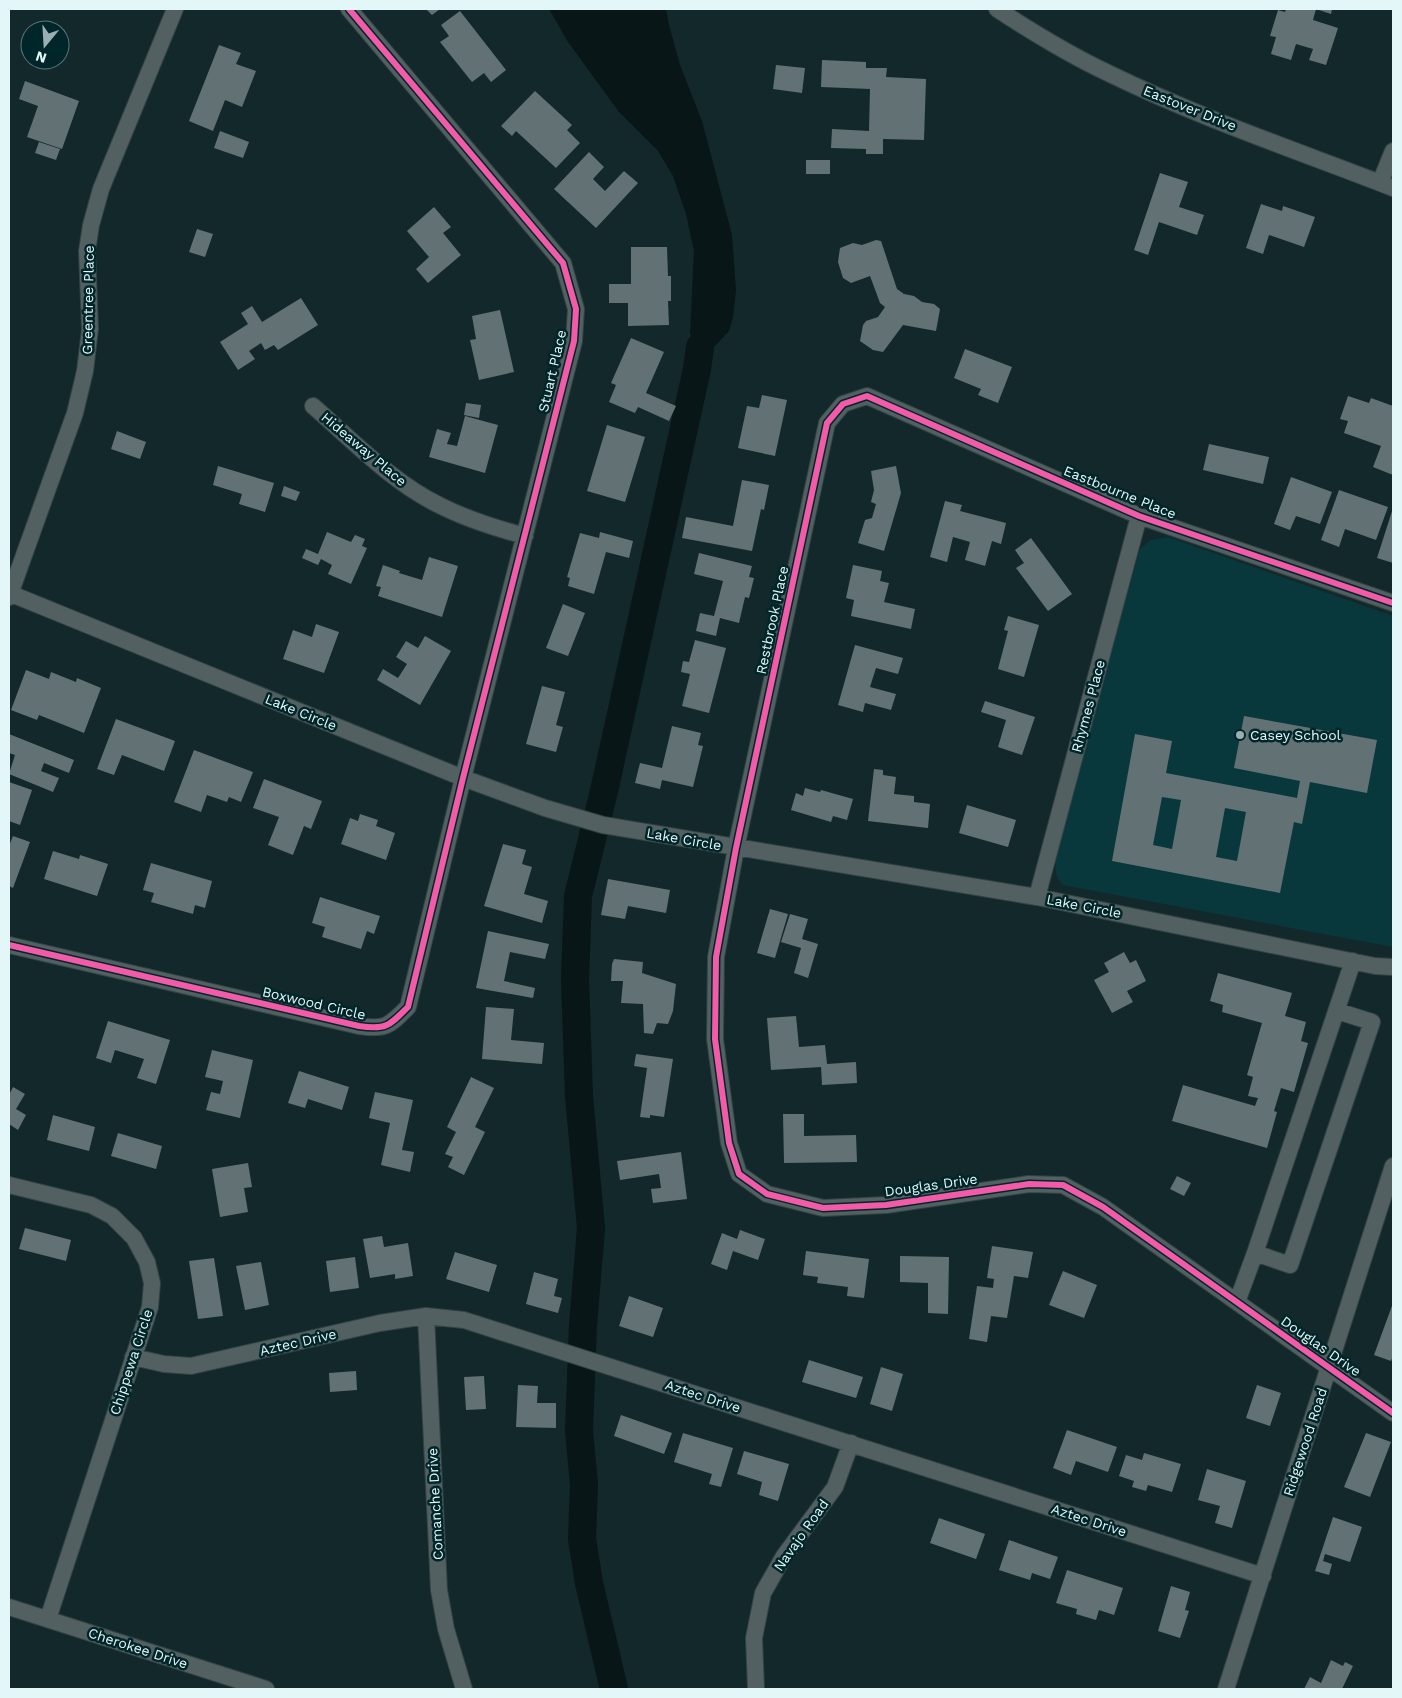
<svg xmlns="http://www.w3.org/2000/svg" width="1402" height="1698" viewBox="0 0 1402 1698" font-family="'Work Sans',sans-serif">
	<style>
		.built { fill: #08383c }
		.water { fill: #081617 }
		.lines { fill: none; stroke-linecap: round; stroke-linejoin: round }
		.river { stroke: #081617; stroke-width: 28 }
		.building { fill: #627274; fill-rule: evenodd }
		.minor-casing { stroke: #324345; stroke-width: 18 }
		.minor { stroke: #526061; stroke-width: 16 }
		.cycleway-casing { stroke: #002629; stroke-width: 9 }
		.cycleway { stroke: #f35aa7; stroke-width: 6 }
		.poi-dot { fill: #9aafb1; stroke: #002629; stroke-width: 2 }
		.labels { text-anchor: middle; stroke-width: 5; stroke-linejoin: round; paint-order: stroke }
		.street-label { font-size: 14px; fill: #e3f7f9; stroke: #002629 }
		.poi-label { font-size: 14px; fill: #e3f7f9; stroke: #002629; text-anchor: start }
	</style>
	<rect width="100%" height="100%" fill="#13282a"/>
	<path class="built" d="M1168,537L1393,616V947L1063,885L1057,877L1054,855L1140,549L1151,540Z"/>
	<path class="water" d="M549,9H666L669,25L680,65L702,121L732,235L736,291L733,317L729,331L715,346L700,347L690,334L694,251L686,214L673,176L658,151L619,112L568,42Z"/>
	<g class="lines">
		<path class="river" d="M614,1689L589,1583L582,1539L584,1485L579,1431L583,1325L591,1228L579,1096L575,979L578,896L604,791L697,369L700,347"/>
	</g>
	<path class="building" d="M426,9H440L432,15Z
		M1286,9H1316L1313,20L1338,28L1326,65L1309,60L1313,49L1296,44L1291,60L1271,54L1276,37L1270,36L1278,10L1285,12Z
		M1316,9H1332L1331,14Z
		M460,11L506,70L491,82L484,73L472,82L440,42L449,36L441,25Z
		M219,45L241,53L236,64L256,71L242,107L225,100L213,131L189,121Z
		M822,60L866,62V68H887L886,77L926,79L924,140L883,139V154H866V149L831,148L832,129L869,131L870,89L821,87Z
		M776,65L805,68L802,93L773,89Z
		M25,81L79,101L62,149L27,137L38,106L19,99Z
		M535,91L572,125L567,130L580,143L556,168L516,131L512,136L501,126Z
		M220,131L249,142L243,158L214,148Z
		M39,142L60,149L56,160L35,153Z
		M589,152L604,167L593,179L605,191L624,171L638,183L596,228L554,189Z
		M806,160H830V174H806Z
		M1160,173L1188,182L1179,207L1204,215L1197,235L1159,222L1148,255L1134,250Z
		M1261,204L1282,211L1283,206L1315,217L1304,247L1269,235L1263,254L1246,248Z
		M434,207L451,227L443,233L461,255L428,283L416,269L429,257L407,231Z
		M197,229L213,234L205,257L189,252Z
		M876,240L881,241L897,289L904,294L914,296L922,302L934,304L940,309L936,331L903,325L883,352L873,350L860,341L863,325L866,321L878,317L885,307L880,303L870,276L851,283L843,278L838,262L840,248L853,243L862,245Z
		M631,247H667L668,276H671V301H668L669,325L628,326V303H609V284H631Z
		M301,298L318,325L278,350L274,345L265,350L261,343L249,351L255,359L238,370L220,342L248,324L241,313L252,306L262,322Z
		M500,310L514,372L479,380L470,340L476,339L472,316Z
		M631,338L664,352L646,393L676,406L669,421L638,407L635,413L609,402L616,385L611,383Z
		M965,349L1012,367L998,403L978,395L981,389L954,378Z
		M762,395L787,400L775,456L738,448L747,406L759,408Z
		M1348,396L1369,403L1371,398L1393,406V475L1373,467L1381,446L1344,433L1348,421L1340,419Z
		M466,403L481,405L479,418L464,415Z
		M465,416L498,425L485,473L429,457L437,429L451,433L447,444L457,446Z
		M607,425L645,437L625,502L587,491Z
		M117,431L146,442L140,459L111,449Z
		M1209,444L1269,457L1263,484L1203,470Z
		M218,466L274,483L265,512L239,504L242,494L213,485Z
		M896,466L901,493L884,551L858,543L865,520L872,518L876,504L871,502L874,490L871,471Z
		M1291,477L1332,492L1320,524L1296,516L1290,530L1274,524Z
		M742,480L769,485L764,510L761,509L752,551L682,538L686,517L733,526Z
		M284,486L300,492L296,501L281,496Z
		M1339,490L1388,507L1376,540L1345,529L1339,547L1321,540Z
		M945,501L962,505L960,511L1006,523L1001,544L992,541L985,566L965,560L970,542L953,537L947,562L930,557Z
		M1393,508V563L1377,558Z
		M327,532L351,542L355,535L365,539L362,546L367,548L351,584L328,574L332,565L321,559L318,565L302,558L306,549L318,554Z
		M600,532L633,541L629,558L606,552L594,594L568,586L570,578L567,577L580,533L599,538Z
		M1031,538L1072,594L1048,611L1016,568L1024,563L1015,550Z
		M699,553L752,566L749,577L754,578L749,598L745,597L739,623L720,618L716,636L696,631L700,613L714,616L723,581L694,574Z
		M429,557L458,566L442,617L378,596L381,587L376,586L383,565L400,571L399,573L422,580Z
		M853,565L882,571L880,581L889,583L884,602L915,609L911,629L851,616L854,600L846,598Z
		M563,604L585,613L568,656L546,648Z
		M1008,616L1039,625L1024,677L998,669L1008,631L1004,630Z
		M316,624L339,632L324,673L283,659L293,630L312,637Z
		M425,636L451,651L420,705L377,680L383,669L398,678L407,664L396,657L406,641L418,648Z
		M695,640L726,648L709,713L682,706L690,674L681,672L683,661L689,662Z
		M855,645L903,658L898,674L876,668L870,687L896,694L891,710L865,703L863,712L838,705Z
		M26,670L49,679L51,672L76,682L77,678L101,688L84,733L39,715L37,720L11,710Z
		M542,686L565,692L556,725L563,727L556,752L526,744Z
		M985,701L1035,717L1022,755L998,747L1006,720L981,712Z
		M1244,716L1377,740L1367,793L1310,782L1302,824L1294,822L1280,893L1112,861L1135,734L1172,741L1166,773L1297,798L1300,781L1234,768ZM1162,797L1181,800L1172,849L1153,845ZM1225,808L1246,812L1237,861L1216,857Z
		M116,719L175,741L164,771L122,755L114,775L97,769Z
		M672,726L701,733L698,745L703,746L693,787L662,780L660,789L635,783L640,763L662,768Z
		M9,734L74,760L69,773L44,763L41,771L59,778L53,792L9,774L15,755L9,753Z
		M194,750L253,772L241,802L229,797L227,802L207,795L201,812L174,802Z
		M874,769L883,770V775L896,777L894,794L914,796V802L930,804L928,828L868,821Z
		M264,779L322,801L311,829L304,826L293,855L268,845L279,817L253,808Z
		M9,782L32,790L20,825L9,821Z
		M805,788L820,792L821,790L853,799L847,820L833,816L831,822L791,810L796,793L803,796Z
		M967,805L1016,820L1008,847L959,833Z
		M360,814L378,820L376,826L395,833L386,860L341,844L350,818L358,821Z
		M13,836L30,842L13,888L9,886V846Z
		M503,844L526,850L522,864L532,867L524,894L548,901L542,923L484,906Z
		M53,851L79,859L80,855L108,864L97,896L44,879Z
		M151,863L212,881L205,908L195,905L193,914L151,902L154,893L143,890Z
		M608,879L670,890L666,913L628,906L625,919L601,915Z
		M320,897L380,916L374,934L367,931L361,949L322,937L325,927L312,923Z
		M770,909L788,914L775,958L757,953Z
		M790,914L808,919L802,939L818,944L808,978L794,973L801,948L781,942Z
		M488,931L549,944L545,959L510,952L504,981L535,988L533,998L476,988Z
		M1124,952L1130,963L1136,960L1146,981L1127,991L1133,1002L1112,1013L1094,980L1109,972L1104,963Z
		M614,959L643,962L642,973L676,984L673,1011L668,1024L657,1023L653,1034L644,1033L643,1004L621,1003L623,981H611L612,964Z
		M1218,973L1292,993L1285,1016L1306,1022L1301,1041L1308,1043L1294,1092L1281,1088L1274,1111L1277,1112L1267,1148L1172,1121L1183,1085L1255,1106L1258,1098L1248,1096L1253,1077L1247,1075L1262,1023L1222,1012L1223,1005L1210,1001Z
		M486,1007L514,1009L511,1040L544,1043L542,1064L482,1059Z
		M796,1016L799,1047L825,1045L827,1064L856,1062L857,1083L822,1085L821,1067L771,1070L767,1018Z
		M108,1021L170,1040L156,1084L137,1078L144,1059L115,1050L111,1063L96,1058Z
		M212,1050L253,1060L240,1118L206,1110L211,1092L220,1094L223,1081L205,1077Z
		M636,1054L673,1059L664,1117L650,1115V1118L640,1117L647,1068L634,1066Z
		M299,1071L349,1087L342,1110L308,1099L305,1108L288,1103Z
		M471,1077L494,1088L475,1127L485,1132L464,1175L448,1167L453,1157L445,1154L456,1132L447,1127Z
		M13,1087L25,1094L16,1109L26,1115L18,1130L9,1124V1095Z
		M375,1092L413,1100L402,1150L414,1152L410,1172L381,1165L390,1123L369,1118Z
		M783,1114H804V1136L856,1135L857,1162L784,1163Z
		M53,1115L95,1127L89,1151L47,1140Z
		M118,1133L162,1146L156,1169L111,1156Z
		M681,1152L687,1199L653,1203L651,1189L661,1188L659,1174L620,1180L617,1161Z
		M248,1163L252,1187L244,1188L248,1212L220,1217L212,1169Z
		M1177,1176L1191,1183L1184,1196L1170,1189Z
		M25,1228L71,1240L66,1261L19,1249Z
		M740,1230L765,1239L758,1260L733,1251L727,1270L711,1264L722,1233L737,1239Z
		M382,1236L384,1247L408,1243L413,1276L395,1279V1274L370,1278L363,1239Z
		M992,1246L1033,1252L1028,1278L1014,1276L1007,1318L991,1316L987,1342L969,1339L977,1286L993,1288L994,1279L987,1278Z
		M806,1251L869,1259L864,1298L847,1296L848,1287L817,1283L818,1277L803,1275Z
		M455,1252L497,1265L489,1292L446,1279Z
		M900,1256L949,1257L948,1314L928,1313V1283L900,1282Z
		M355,1257L359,1288L330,1292L326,1261Z
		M214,1258L223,1316L198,1319L189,1261Z
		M261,1262L269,1305L245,1310L236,1266Z
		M1063,1271L1097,1285L1084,1318L1049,1305Z
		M534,1272L558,1279L554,1296L562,1298L558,1313L526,1304Z
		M629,1296L663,1308L653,1337L619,1326Z
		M1393,1303V1356L1391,1361L1374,1355Z
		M809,1360L863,1377L856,1398L802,1382Z
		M881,1367L903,1374L892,1411L870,1404Z
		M356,1371L357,1390L330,1392L329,1373Z
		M484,1376L486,1409L466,1410L464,1377Z
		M518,1385L538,1386L537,1403H556V1428L516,1427Z
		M1257,1385L1281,1393L1270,1426L1246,1418Z
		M621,1415L672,1433L664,1454L614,1436Z
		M1067,1430L1117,1447L1108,1472L1076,1461L1071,1475L1053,1468Z
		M683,1433L733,1448L721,1487L709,1484L712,1474L674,1462Z
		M1366,1433L1391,1442L1370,1497L1344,1487Z
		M744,1451L789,1464L778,1501L759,1495L762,1482L737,1474Z
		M1144,1453L1181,1464L1172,1492L1148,1485L1146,1491L1132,1487L1134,1481L1119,1476L1126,1455L1142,1460Z
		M1207,1469L1246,1481L1232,1528L1215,1523L1220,1506L1198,1500Z
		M1333,1517L1362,1527L1350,1562L1325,1554L1323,1561L1332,1564L1329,1575L1315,1571Z
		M939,1518L985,1534L976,1559L930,1543Z
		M1009,1540L1058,1557L1050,1579L1032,1573L1030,1580L999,1570Z
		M1067,1570L1123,1588L1114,1615L1099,1610L1096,1620L1076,1614L1077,1609L1056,1603Z
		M1171,1586L1190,1592L1185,1610L1189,1611L1180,1638L1158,1631Z
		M1331,1660L1343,1666L1345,1662L1353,1666L1342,1689H1304L1310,1677L1321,1683Z"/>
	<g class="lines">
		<defs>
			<path id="minor" d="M997,9C1032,32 1070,55 1108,73C1200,118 1298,151 1393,188
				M1380,183L1393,151
				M313,406C352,440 392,482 439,505C466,519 495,528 525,536
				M9,593L463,778L545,808L603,825L1037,897L1375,966L1393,967
				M9,597L75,413L85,371L90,329L87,251L91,225L101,189L175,9
				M1393,603L1139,516L867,396L843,404L827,423L736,848L716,957L715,1039L729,1143L739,1174L767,1194L823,1208L886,1205L1029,1184L1063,1185L1103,1207L1393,1413
				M1037,897L1139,516
				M9,945L359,1026C386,1030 389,1026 408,1007L463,778L574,341L576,309L563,263L349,9
				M9,1185L91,1205L112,1216L134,1238L147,1262L152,1283L150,1307L48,1619
				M1255,1253L1290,1265L1372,1022L1337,1011
				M1237,1302L1255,1253L1353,961
				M426,1316L439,1590L446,1629L464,1689
				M133,1357L164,1364L191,1366L380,1323L426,1316L464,1320L1263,1576
				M9,1607L266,1689
				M756,1689L754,1638L763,1593L784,1556L835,1487L851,1443
				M1226,1689L1393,1166"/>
		</defs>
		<use href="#minor" class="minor-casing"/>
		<use href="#minor" class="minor"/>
		<defs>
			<path id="cycleway" d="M1393,603L1139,516L867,396L843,404L827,423L736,848L716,957L715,1039L729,1143L739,1174L767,1194L823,1208L886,1205L1029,1184L1063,1185L1103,1207L1393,1413
				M9,945L359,1026C386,1030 389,1026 408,1007L463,778L574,341L576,309L563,263L349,9"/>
		</defs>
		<use href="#cycleway" class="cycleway-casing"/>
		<use href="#cycleway" class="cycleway"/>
	</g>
	<circle class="poi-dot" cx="1240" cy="735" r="5"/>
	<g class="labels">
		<g class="street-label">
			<text transform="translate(1190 108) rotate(22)" y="5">Eastover Drive</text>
			<text transform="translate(88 300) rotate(-89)" y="5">Greentree Place</text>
			<text transform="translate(552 371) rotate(-77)" y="5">Stuart Place</text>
			<text transform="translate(364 449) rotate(40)" y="5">Hideaway Place</text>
			<text transform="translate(1120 492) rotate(22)" y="5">Eastbourne Place</text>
			<text transform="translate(772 620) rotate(-78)" y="5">Restbrook Place</text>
			<text transform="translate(1088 706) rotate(-75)" y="5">Rhymes Place</text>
			<text transform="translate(301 712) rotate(22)" y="5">Lake Circle</text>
			<text transform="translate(684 839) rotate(10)" y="5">Lake Circle</text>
			<text transform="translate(1084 906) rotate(11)" y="5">Lake Circle</text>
			<text transform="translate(314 1003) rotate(13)" y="5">Boxwood Circle</text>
			<text transform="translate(931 1185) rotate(-8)" y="5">Douglas Drive</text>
			<text transform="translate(298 1342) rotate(-13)" y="5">Aztec Drive</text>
			<text transform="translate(1321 1346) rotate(35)" y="5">Douglas Drive</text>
			<text transform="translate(131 1362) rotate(-72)" y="5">Chippewa Circle</text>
			<text transform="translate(703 1396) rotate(18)" y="5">Aztec Drive</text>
			<text transform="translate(1305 1442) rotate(-72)" y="5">Ridgewood Road</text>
			<text transform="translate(435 1504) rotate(-93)" y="5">Comanche Drive</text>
			<text transform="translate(1089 1520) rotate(18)" y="5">Aztec Drive</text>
			<text transform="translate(801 1535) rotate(-55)" y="5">Navajo Road</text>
			<text transform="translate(138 1648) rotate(18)" y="5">Cherokee Drive</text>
		</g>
		<g class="poi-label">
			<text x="1250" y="740">Casey School</text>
		</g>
	</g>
	<rect width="1402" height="1698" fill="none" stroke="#e3f7f9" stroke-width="20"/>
	<g transform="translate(45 45) rotate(198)"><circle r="24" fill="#002629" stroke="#5b7a7c"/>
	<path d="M0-4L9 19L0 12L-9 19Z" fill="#9aafb1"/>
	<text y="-8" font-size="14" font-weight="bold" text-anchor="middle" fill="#e3f7f9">N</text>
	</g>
</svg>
